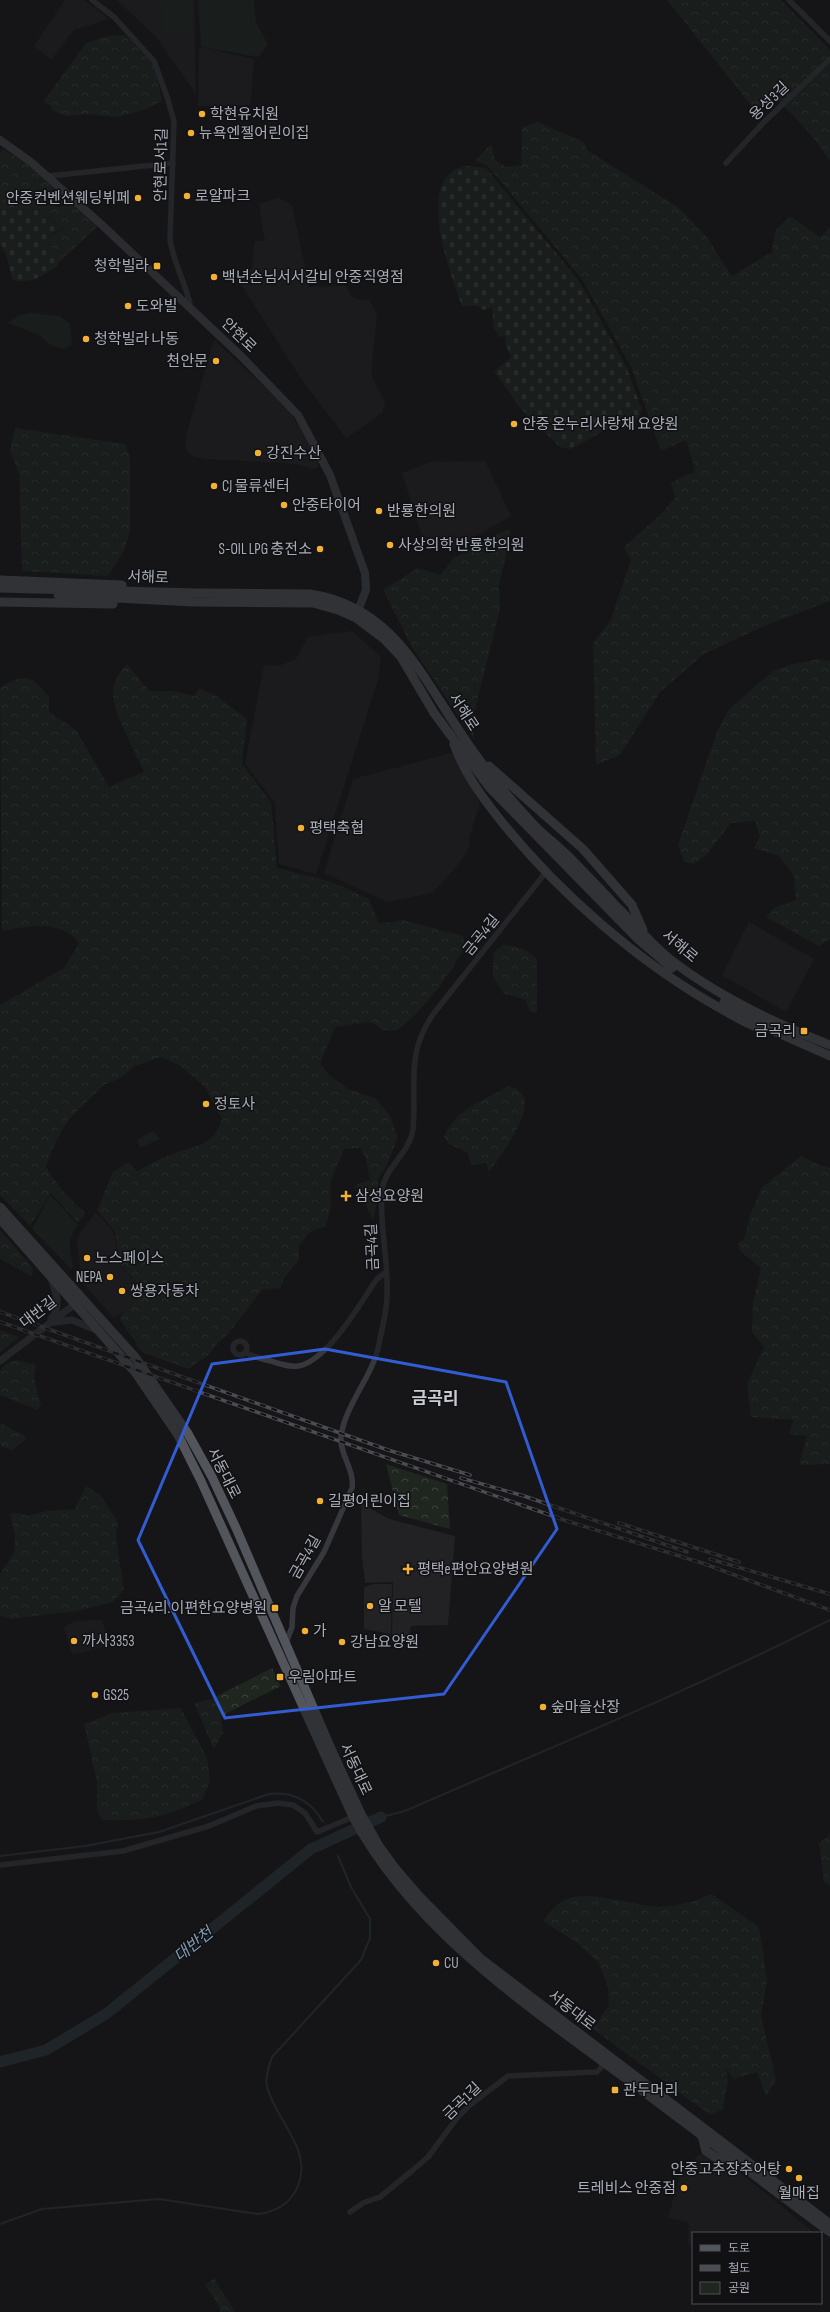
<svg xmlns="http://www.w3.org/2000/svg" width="830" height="2312" viewBox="0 0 830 2312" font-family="'Sofia Sans Condensed','Noto Sans KR',sans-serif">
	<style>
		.built { fill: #222225 }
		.green { fill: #1e261f }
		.forest { fill: url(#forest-crowns) }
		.cemetery { fill: url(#cemetery-stones) }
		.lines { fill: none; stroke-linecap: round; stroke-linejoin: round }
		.stream { stroke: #2c353c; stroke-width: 2 }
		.river { stroke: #2c353c; stroke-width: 11 }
		.minor { stroke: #37383d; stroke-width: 5.5 }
		.tertiary { stroke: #37383d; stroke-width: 7 }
		.secondary { stroke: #45474d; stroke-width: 8 }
		.primary { stroke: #53555c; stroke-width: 9 }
		.rail-casing { stroke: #4a4c52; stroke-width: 3.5 }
		.rail { stroke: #111113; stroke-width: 2; stroke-dasharray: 6; stroke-linecap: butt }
		.marked { fill: none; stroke: #325cd3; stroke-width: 3; stroke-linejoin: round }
		.poi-dot { fill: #f2b134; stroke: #111113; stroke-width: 1.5 }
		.labels { text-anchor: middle; stroke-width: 3; stroke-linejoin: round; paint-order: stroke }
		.street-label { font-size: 15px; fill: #a8adb8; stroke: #111113 }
		.poi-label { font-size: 15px; fill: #a8adb8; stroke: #111113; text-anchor: start }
		.water-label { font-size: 16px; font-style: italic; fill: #7f9bb3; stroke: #111113 }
		.quarter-label { font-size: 17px; font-weight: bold; fill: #c9ccd4; stroke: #111113 }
	</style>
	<defs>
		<pattern id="forest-crowns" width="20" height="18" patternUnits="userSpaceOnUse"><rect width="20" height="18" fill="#1e261f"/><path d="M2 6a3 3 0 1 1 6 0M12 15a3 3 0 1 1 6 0" fill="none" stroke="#3c433d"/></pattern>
		<pattern id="cemetery-stones" width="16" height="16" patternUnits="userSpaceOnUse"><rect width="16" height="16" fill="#1e261f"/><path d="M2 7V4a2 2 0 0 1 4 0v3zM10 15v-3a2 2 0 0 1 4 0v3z" fill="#3c433d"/></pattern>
	</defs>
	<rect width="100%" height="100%" fill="#161618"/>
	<path class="built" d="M65,0H84L109,19L74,30L51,60L34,46Z
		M117,0H194L196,94L157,38Z
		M199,47L254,59L250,105L198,106Z
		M278,198L292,205L309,287L346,286L351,296L362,301L369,299L377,315L371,375L385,402L382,413L346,438L300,377L241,284L246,273L252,269L255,241H265L259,204Z
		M214,340L289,410L313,449L319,467L313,469L300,465L285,463L208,459L192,456L186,450V436Z
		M485,461L511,516L453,549L439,537L427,540L422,536L402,473L430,462Z
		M352,631L381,657L378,679L316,874L279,864L275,803L245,764L264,665L279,666L296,659L308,637Z
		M452,753L480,803L469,838L470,847L457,866L437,888L431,893L388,902L324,873L353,779Z
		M749,922L814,959L786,1012L722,975Z
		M96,1212L114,1233L119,1264L143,1293L124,1312L113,1317L82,1282L77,1242L80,1233Z
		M361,1503L389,1519L455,1536L448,1625L411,1626L409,1636H392L393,1582L365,1583L362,1556Z
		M374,1584H392L391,1634L364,1629V1587Z
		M102,1620L110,1645L72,1655L64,1627L75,1621Z
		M700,2154L719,2155L814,2233H693V2248L688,2244L689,2222L668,2218L681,2172Z"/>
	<path class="green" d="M192,0L193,33L162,34L161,1Z
		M198,0H254L256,23L268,44L259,57L201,47Z
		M31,313L60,316L70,324L72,344L65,349L52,346L39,335L8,323L20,315Z
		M153,1131L160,1139L140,1148L137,1140Z
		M50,1195L78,1225C66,1239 70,1250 73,1267L71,1269L32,1229Z"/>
	<path class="forest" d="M667,0H781L830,50V161C815,138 796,116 774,98L758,114Z
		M125,35L132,41L155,67L162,101L147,109L118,117L86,114L67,116L52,110L50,105L43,102L86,43L107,36Z
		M538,122L583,142L588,151L678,207L705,235L732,276L772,252L775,231L790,216L820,237L830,227V601L764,626L704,654L660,692L620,755L596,765L593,643L610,621L631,560L624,547L659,516L675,498L671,483L695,471L686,440L661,451L631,367L582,279L487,165L475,161L491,144L495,160L506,167L521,165L522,127Z
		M3,149L32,167L54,187L44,199L46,204L59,207L73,203L93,220L97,227L58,263L57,252L52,249L49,238L52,234L64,230L56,224L52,215L48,219L44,217L39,209L24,206V201L12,199L0,204V152Z
		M15,428L125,444L130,458V530L125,549L108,576L22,571L19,474L10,450Z
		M508,529L511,533L499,586L500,609L473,717L474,739L412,647L383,590L418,568L440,575L454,558Z
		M819,659L830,661V939L819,946L766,917L774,908L796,900L794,876L779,856L754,848L760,837L755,821L731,823L706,855L694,864L684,862L678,845L717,732L729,709L773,671L793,664Z
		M127,664L149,691H173L195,696L199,688L218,697L247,719L242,764L271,802L277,868L332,882L369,899L379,924L403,920L463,936L465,947C447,979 426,1007 397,1031L383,1030L371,1022L335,1027L320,1064L329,1075L348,1089L375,1098L389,1114L398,1137L387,1165L378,1179V1196L373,1220L356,1185L370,1180L366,1159L360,1148L344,1149L330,1183L331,1205L326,1226L309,1233L299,1246V1260L285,1277L280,1288L262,1290L229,1333L217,1344L209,1355L188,1369L142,1352L119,1318L144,1292L120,1264L115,1232L97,1210L113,1172L128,1162L137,1171C148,1166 158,1159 170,1155C194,1145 213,1148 222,1119L205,1087L179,1065L161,1057L135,1066L122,1077L104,1085L68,1120L52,1150L46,1166C55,1184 70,1200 86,1213L78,1223L51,1193L30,1226L0,1195V1005L64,968L79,943C62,920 27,926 2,931L0,688C23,672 33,676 49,697V712L76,730L109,787L144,772C136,754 113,712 113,694C112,682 120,672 127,664Z
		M502,945C516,946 526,949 537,959V1013L530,1012L526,1000L503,993L493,976V954Z
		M508,1086C511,1087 516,1088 519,1091C540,1106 499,1158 489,1172L486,1163L471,1165L468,1153L449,1144L444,1137C456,1108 484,1101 508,1086Z
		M801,1156L817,1164L830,1168V1464L799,1465L807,1436L789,1434L793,1420L751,1417L747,1384L764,1347L752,1332L753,1303L761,1268L740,1251L737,1243L744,1240L751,1213L762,1187Z
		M0,1230L32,1267L33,1272L31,1276L0,1259Z
		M0,1330L19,1337L0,1353Z
		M16,1360L36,1365L34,1379L41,1405L38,1410L0,1395V1370L8,1362Z
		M0,1423L24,1435L26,1439L12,1450L2,1447L0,1443Z
		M386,1464L447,1484L450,1529L399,1515Z
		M87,1486L100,1495L118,1522L116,1538L124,1589L113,1602L77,1611L11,1619L0,1615V1574L14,1553L15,1536L10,1514L20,1513L27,1516L47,1511L75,1509L84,1489Z
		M272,1668L281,1686L221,1716L223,1733L214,1749L194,1703L211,1699Z
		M181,1708L207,1758L210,1781L202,1800C162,1818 145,1821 102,1820L97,1811V1782L84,1724L113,1713Z
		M830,1835V1886L824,1882L819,1843Z
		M712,1894L759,1927L767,1981L761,2016L776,2080L766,2096L757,2072L734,2079L726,2069L728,2080L723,2109L710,2115L593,2029L609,2005L608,1986L598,1962L577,1943L543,1921C549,1913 555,1905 565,1900C584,1889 628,1904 650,1906C675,1908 689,1903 712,1894Z
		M214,2278L235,2312H220L219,2306L205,2285Z"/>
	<path class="cemetery" d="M468,166L486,168L579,281L626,366L642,410L638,418L611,427L571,449L560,447L521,409L494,371L512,357L505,344L506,336L499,337L494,328L492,307L484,310L477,306H462C451,275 421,197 451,172C455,168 463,167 468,166Z
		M54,190L70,202L58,205L47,203L46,199Z
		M12,199L24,201V206L39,209L44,218L48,220L52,215L56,224L64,230L52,233L49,238L51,249L57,252L58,265C46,275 27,286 12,279L6,254L0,245V204Z"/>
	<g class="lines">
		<path class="stream" d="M381,1817L405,1811C547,1749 692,1690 830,1620
			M0,1856L85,1846L159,1832L269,1794C294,1791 311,1801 323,1822
			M0,2224L42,2209L159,2199L258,2214C274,2212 287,2206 295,2192C317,2153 277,2123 267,2087C265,2077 269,2066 272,2057L361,1960L370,1938V1919L351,1887L338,1856"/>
		<path class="river" d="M0,2062L46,2050L106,2014L311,1849L381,1817"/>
		<path class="minor" d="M92,0L114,17L154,61L167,97L174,121L170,240C174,264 186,284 191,308
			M789,0L830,41
			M726,163L762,124L830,59
			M49,176L173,163
			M233 1348a7 7 0 1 1 14 0a7 7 0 1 1-14 0Z
			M245,1352C253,1357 262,1359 271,1361C280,1364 288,1367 298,1366C328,1361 360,1303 377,1279L385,1273
			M286,1643L292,1627L293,1608L297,1596L324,1552L352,1488C355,1470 339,1454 341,1436C346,1403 373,1376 379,1344C382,1328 387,1311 387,1296C389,1261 379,1226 382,1190C385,1167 410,1153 413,1129C417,1083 405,1054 434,1013L546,872
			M0,1865L123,1851L209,1826L256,1806L278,1803L293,1805L305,1813L317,1832L353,1817
			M350,2212L363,2203L380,2197L413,2170L428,2157L457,2118L470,2105L508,2076L597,2072L606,2062"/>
		<path class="tertiary" d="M51,1278C56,1293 62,1306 51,1319
			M55,1322L72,1320L96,1330
			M0,1361L79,1301"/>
		<path class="secondary" d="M0,140L31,162L102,225L241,356L298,415L330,475L365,573L366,590L356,616"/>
		<path class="primary" d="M0,580L122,585
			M0,588L197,593L310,594C394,607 421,676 464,738C485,769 509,799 535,826C546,837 558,846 569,857C586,874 602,891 618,908C636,925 652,945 671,960C719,997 774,1023 830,1045
			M58,595L194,602L313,603L338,610L356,618L384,639L401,657L434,713L490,788L638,939L672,968
			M0,602L113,604
			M454,744C464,773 482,797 501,821C559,893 638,962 718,1007C732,1015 746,1024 762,1029
			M489,766L583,849L632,905L643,930
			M724,1002L778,1033L830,1056
			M0,1207L135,1357L187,1432L212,1477L236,1528L332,1751L361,1814L379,1846L395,1868L419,1896L480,1958L830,2224
			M0,1219L135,1372L178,1435L201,1481L353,1817C414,1930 525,2004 625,2078C694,2129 761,2181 830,2232
			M702,2136L706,2151L718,2159L729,2157"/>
		<defs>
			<path id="rail" d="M0,1312L388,1450L470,1475
				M0,1322L567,1521L702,1563L830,1610
				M461,1478L524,1496L687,1552
				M619,1523L739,1562
				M710,1559L830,1594"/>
		</defs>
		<use href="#rail" class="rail-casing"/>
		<use href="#rail" class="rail"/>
	</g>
	<path d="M0 0H830V2312H0ZM325,1349L506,1382L557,1529L444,1694L225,1718L138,1540L212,1364Z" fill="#161618" fill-opacity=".55" fill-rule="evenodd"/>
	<path class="marked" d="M325,1349L506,1382L557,1529L444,1694L225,1718L138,1540L212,1364Z"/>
	<g class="poi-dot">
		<circle cx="202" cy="114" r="4"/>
		<circle cx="191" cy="133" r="4"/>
		<circle cx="187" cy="196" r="4"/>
		<circle cx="138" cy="198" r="4"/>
		<rect x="153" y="262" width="8" height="8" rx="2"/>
		<circle cx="214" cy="277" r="4"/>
		<circle cx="128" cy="306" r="4"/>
		<circle cx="86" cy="339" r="4"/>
		<circle cx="216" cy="361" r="4"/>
		<circle cx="514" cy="424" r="4"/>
		<circle cx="258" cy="453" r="4"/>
		<circle cx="214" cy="486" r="4"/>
		<circle cx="284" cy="505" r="4"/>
		<circle cx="379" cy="511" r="4"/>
		<circle cx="390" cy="545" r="4"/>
		<circle cx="320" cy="549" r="4"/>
		<circle cx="301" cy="828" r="4"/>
		<rect x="800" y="1027" width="8" height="8" rx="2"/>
		<circle cx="206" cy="1104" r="4"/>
		<path d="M344 1190h4v4h4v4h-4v4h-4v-4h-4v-4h4z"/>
		<circle cx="87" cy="1258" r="4"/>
		<circle cx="110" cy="1277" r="4"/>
		<circle cx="122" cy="1291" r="4"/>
		<circle cx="320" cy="1501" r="4"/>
		<path d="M406 1563h4v4h4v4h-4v4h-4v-4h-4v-4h4z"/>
		<circle cx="370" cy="1606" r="4"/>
		<rect x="271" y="1604" width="8" height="8" rx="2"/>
		<circle cx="305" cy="1631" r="4"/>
		<circle cx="74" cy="1641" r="4"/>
		<circle cx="342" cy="1642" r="4"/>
		<rect x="276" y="1673" width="8" height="8" rx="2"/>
		<circle cx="95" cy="1695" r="4"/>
		<circle cx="543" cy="1707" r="4"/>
		<circle cx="436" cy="1963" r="4"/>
		<rect x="611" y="2086" width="8" height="8" rx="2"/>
		<circle cx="789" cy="2169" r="4"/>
		<circle cx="799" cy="2178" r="4"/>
		<circle cx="684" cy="2188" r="4"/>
	</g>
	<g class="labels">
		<g class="street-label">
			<text transform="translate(769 101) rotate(-44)" y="5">용성3길</text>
			<text transform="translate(161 165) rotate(-89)" y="5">안현로서1길</text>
			<text transform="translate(239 335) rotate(44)" y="5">안현로</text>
			<text transform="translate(148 577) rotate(2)" y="5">서해로</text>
			<text transform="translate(464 712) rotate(57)" y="5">서해로</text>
			<text transform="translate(481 935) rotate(-51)" y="5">금곡4길</text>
			<text transform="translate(680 946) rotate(40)" y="5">서해로</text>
			<text transform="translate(372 1247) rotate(-93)" y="5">금곡4길</text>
			<text transform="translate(38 1312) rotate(-37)" y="5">대반길</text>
			<text transform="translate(224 1473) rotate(63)" y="5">서동대로</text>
			<text transform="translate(305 1557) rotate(-61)" y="5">금곡4길</text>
			<text transform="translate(356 1769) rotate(65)" y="5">서동대로</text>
			<text transform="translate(572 2010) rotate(38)" y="5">서동대로</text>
			<text transform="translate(462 2101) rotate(-44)" y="5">금곡1길</text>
		</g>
		<g class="poi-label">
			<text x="210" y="119">학현유치원</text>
			<text x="199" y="138">뉴욕엔젤어린이집</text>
			<text x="195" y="201">로얄파크</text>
			<text x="130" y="203" text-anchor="end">안중컨벤션웨딩뷔페</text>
			<text x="149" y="271" text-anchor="end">청학빌라</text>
			<text x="222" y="282">백년손님서서갈비 안중직영점</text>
			<text x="136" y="311">도와빌</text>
			<text x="94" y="344">청학빌라 나동</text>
			<text x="208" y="366" text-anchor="end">천안문</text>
			<text x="522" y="429">안중 온누리사랑채 요양원</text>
			<text x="266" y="458">강진수산</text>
			<text x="222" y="491">CJ 물류센터</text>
			<text x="292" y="510">안중타이어</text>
			<text x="387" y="516">반룡한의원</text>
			<text x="398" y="550">사상의학 반룡한의원</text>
			<text x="312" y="554" text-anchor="end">S-OIL LPG 충전소</text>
			<text x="309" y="833">평택축협</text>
			<text x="796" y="1036" text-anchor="end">금곡리</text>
			<text x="214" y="1109">정토사</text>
			<text x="355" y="1201">삼성요양원</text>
			<text x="95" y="1263">노스페이스</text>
			<text x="102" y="1282" text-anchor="end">NEPA</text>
			<text x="130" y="1296">쌍용자동차</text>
			<text x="328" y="1506">길평어린이집</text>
			<text x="417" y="1574">평택e편안요양병원</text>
			<text x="378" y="1611">알 모텔</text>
			<text x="267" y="1613" text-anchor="end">금곡4리.이편한요양병원</text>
			<text x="313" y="1636">가</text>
			<text x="82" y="1646">까사3353</text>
			<text x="350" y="1647">강남요양원</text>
			<text x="288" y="1682">우림아파트</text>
			<text x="103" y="1700">GS25</text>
			<text x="551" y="1712">숲마을산장</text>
			<text x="444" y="1968">CU</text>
			<text x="623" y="2095">관두머리</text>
			<text x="781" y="2174" text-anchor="end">안중고추장추어탕</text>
			<text x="676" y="2193" text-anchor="end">트레비스 안중점</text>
			<text x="799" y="2198" text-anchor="middle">월매집</text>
		</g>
		<g class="water-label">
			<text transform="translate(193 1944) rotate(-39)" y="6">대반천</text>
		</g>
		<g class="quarter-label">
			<text x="435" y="1404">금곡리</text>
		</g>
	</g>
	<rect x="692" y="2232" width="130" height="72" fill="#111113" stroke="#4d4f55"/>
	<rect x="700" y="2245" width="20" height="6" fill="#53555c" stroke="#4d4f55"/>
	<text x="728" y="2252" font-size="12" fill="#a8adb8">도로</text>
	<rect x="700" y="2265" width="20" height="6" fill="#4a4c52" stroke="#4d4f55"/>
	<text x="728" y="2272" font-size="12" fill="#a8adb8">철도</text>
	<rect x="700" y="2282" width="20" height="12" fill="#1e261f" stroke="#4d4f55"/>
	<text x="728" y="2292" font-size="12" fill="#a8adb8">공원</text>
</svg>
